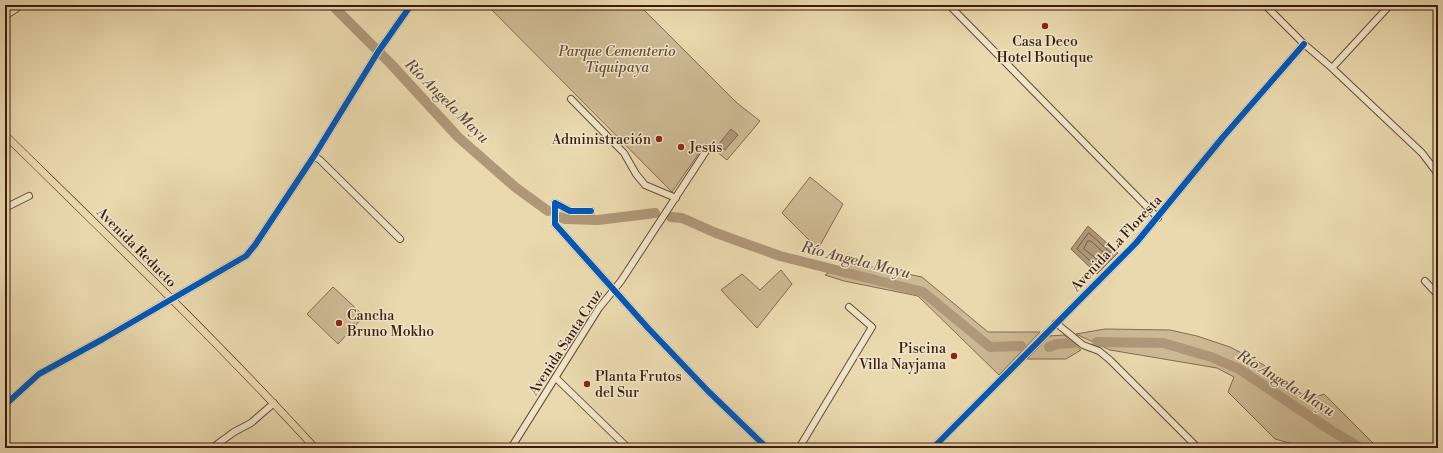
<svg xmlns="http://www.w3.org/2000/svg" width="1443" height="453" viewBox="0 0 1443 453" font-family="'Libre Bodoni',serif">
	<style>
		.green { fill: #ccb993; stroke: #846a50 }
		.water { fill: #ae9878; stroke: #80664e }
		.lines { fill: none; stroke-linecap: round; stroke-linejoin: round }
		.shore { stroke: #745a43; stroke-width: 1 }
		.river { stroke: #ae9878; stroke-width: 10 }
		.minor-casing { stroke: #674a36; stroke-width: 8 }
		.major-casing { stroke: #3b1b0e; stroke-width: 8 }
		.minor { stroke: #f1e6ca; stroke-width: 6 }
		.major { stroke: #ead9ae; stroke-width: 7 }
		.cycleway-casing { stroke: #f1e6ca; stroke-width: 8 }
		.cycleway { stroke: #0057b8; stroke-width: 6 }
		.poi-dot { fill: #8f2418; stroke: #f1e6ca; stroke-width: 1.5 }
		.labels { text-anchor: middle; stroke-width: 3; stroke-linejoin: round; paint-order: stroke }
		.poi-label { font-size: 14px; fill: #3b1b0e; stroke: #f1e6ca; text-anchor: start }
		.park-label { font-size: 14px; font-style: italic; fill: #664a36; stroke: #f1e6ca }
		.street-label { font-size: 14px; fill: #3b1b0e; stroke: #f1e6ca }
		.water-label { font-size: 15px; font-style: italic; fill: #634733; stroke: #f1e6ca }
	</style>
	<rect width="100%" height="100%" fill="#ead9ae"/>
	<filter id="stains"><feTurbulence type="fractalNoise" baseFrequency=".005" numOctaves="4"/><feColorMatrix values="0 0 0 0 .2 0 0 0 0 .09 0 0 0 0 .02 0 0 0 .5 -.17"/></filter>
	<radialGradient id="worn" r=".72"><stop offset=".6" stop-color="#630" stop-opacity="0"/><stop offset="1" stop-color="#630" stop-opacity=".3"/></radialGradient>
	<path class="green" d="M487,5H639L737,103L760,121L727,160L706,143L672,192Z
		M810,177L843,204L818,249L782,213Z
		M847,262L922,277L988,332H1040L999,375L918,296L844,281L825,275Z
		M781,270L792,284L757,328L721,290L742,274L760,290Z
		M333,287L364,316L338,344L307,314Z
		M1105,329L1170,330L1197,336L1230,347L1264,365L1282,385L1312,398L1324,394L1378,448H1307L1275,439L1228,392L1234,377L1217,368L1110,350L1076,334Z
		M1064,335L1081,350L1066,359H1027L1049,336Z"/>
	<path class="water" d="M731,129L738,135L725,150L718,145Z
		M1088,226L1118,253L1097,274L1071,249Z"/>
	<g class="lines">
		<path class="shore" d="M1089,233L1111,253L1098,268L1077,249Z
			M1088,241H1091L1104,253L1098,260L1084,249Z"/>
		<path class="river" d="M332,5L391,64L458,137L515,187L548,211
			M560,217L565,219L598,220L655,213
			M671,217L682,218L716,233L780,256L923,292L990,347L1021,346
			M1097,342L1163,343L1211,357L1239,369L1332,431L1361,448
			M1049,347L1057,344L1074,343"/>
		<defs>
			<path id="minor" d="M949,5L1158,218
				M1265,5L1304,44L1332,68L1422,153L1438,174
				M5,16L16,9L19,5
				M1332,68L1390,5
				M571,99L624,153L636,174L645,185L676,198
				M314,156L320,160L400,239
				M5,208L29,196
				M591,211H570L555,203V224L648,328L708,391L767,448
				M1425,281L1438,295
				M1056,323L1083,345L1099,351L1110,360L1198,448
				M556,378L628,448
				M5,405L39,374L103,339L246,256L255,245L314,156L378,52L411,5
				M212,448L234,432L251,423L274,403
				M511,448L599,308L621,281L706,151
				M799,448L872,327L849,307
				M933,448L1136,243L1223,137L1304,44"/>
			<path id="major" d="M5,135C110,238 216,340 315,448"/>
		</defs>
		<use href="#minor" class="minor-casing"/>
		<use href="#major" class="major-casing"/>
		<use href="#minor" class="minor"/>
		<use href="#major" class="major"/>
		<defs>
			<path id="cycleway" d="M591,211H570L555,203V224L648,328L708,391L767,448
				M5,405L39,374L103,339L246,256L255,245L314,156L378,52L411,5
				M933,448L1136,243L1223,137L1304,44"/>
		</defs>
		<use href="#cycleway" class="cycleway-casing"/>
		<use href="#cycleway" class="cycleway"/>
	</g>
	<g class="poi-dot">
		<circle cx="1045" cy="26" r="4"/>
		<circle cx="659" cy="139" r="4"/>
		<circle cx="681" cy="147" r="4"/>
		<circle cx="339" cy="323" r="4"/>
		<circle cx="954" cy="356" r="4"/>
		<circle cx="587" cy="384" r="4"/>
	</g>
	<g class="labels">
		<g class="poi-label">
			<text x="1045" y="46" text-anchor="middle">Casa Deco<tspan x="1045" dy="16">Hotel Boutique</tspan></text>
			<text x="651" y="144" text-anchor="end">Administración</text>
			<text x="689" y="152">Jesús</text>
			<text x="347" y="320">Cancha<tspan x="347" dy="16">Bruno Mokho</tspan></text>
			<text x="946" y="353" text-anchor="end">Piscina<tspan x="946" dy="16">Villa Nayjama</tspan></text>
			<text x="595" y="381">Planta Frutos<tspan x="595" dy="16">del Sur</tspan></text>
		</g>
		<g class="park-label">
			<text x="617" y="56">Parque Cementerio<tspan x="617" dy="16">Tiquipaya</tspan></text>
		</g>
		<g class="street-label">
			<text transform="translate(1116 243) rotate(-47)" y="5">Avenida La Floresta</text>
			<text transform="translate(137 247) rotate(45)" y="5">Avenida Reducto</text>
			<text transform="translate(565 342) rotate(-57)" y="5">Avenida Santa Cruz</text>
		</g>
		<g class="water-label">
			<text transform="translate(447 101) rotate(45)" y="5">Río Angela Mayu</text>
			<text transform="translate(856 260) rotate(14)" y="5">Río Angela Mayu</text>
			<text transform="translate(1286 383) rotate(32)" y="5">Río Angela Mayu</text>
		</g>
	</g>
	<rect width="1443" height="453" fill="none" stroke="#ead9ae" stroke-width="20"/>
	<rect x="6" y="6" width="1431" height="441" fill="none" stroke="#3b1b0e" stroke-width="2"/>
	<rect x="10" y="10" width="1423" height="433" fill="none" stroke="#3b1b0e"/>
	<rect width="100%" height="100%" filter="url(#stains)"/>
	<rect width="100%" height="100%" fill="url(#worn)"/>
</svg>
